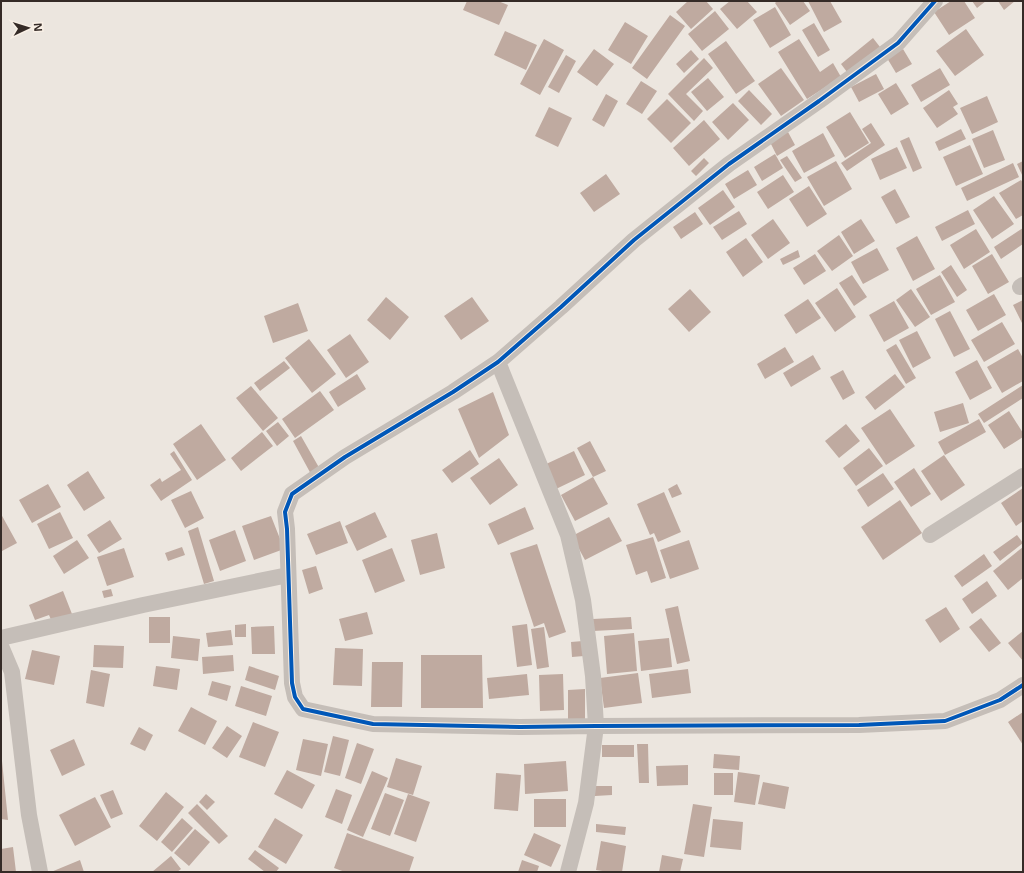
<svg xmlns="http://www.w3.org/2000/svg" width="1024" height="873" viewBox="0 0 1024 873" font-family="'Open Sans',sans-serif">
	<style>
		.building { fill: #bfaaa0 }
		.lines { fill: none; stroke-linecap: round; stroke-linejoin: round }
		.minor { stroke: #c5beb8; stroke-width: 16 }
		.cycleway-casing { stroke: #f9f0e6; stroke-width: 6 }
		.cycleway { stroke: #0057b8; stroke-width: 4 }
	</style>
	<rect width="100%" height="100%" fill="#ece6df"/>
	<path class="building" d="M467,1H498L508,5L499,25L463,10Z
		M688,1H706L713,9L691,29L676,12Z
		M730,1H747L757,12L737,29L720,9Z
		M777,1H803L810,11L790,25L775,3Z
		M808,1H830L842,22L824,32Z
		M951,1H964L975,18L949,35L934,12Z
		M972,1H986L977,8Z
		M998,1H1015L1004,10Z
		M775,7L791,35L770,48L753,20Z
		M715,11L729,29L702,51L688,34Z
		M670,15L685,26L647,79L632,68Z
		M625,22L648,36L631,64L608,50Z
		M814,23L830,50L818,57L802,30Z
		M966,29L984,55L955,76L936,51Z
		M505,31L537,45L526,70L494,55Z
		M873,38L880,47L847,72L841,64Z
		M544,39L564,50L540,95L520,84Z
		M799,39L820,72L833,63L841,77L807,99L778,52Z
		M726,41L755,81L736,94L708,54Z
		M594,49L614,64L597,86L577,72Z
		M903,49L912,64L896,73L887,58Z
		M691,50L699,59L684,73L676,64Z
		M566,55L576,61L559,93L548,87Z
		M704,58L713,68L686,94L703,111L694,121L668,94Z
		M781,68L804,100L781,116L758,84Z
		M940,68L950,85L921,102L911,85Z
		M876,74L884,89L859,102L851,87Z
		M708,78L724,97L707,111L691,92Z
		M641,81L657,91L642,114L626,104Z
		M896,83L909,104L891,115L878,94Z
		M749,90L772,114L761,125L738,101Z
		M949,90L958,104L953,107L958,114L937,128L923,108Z
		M606,94L618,101L604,127L592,120Z
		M987,96L998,122L972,134L960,108Z
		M667,99L691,123L671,143L647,119Z
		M733,103L749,120L728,140L712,122Z
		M549,107L572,118L558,147L535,136Z
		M850,112L869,143L845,158L826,127Z
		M704,120L720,139L689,166L673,148Z
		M871,123L885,145L847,171L841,163L871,143L862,129Z
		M961,129L966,139L939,151L935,142Z
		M993,130L1005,160L984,168L972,139Z
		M788,132L795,145L777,156L770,142Z
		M823,133L835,156L804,173L792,151Z
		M909,137L922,168L913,172L900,141Z
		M970,145L983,174L956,186L943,157Z
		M897,147L907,168L880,180L871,159Z
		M775,154L783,168L762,181L754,167Z
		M787,156L802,178L795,182L780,160Z
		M704,158L709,163L696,176L691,171Z
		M836,161L852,189L824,206L807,177Z
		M1023,161V177L1017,164Z
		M1013,163L1019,177L967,201L961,188Z
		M748,170L757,185L734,199L725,184Z
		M606,174L620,194L594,212L580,193Z
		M783,175L794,192L768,209L757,192Z
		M1021,180L1023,183V215L1016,219L999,193Z
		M809,186L827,214L807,227L789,199Z
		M895,189L910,217L896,224L881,197Z
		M723,190L735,207L710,225L698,208Z
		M994,196L1014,224L992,239L973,210Z
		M968,210L975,224L942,241L935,227Z
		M739,211L747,224L722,240L713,227Z
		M695,212L703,224L681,239L673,227Z
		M773,219L790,243L768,259L751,235Z
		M861,219L875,241L854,254L841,232Z
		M1023,228V244L1001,259L994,247Z
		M976,229L990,252L964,269L950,245Z
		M839,235L853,256L832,271L817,251Z
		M917,236L935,269L913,281L896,248Z
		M746,238L763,262L743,277L726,252Z
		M877,248L889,270L863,284L851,262Z
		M798,250L800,257L783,265L780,259Z
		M815,254L826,271L804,285L793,268Z
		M992,254L1009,282L988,294L972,266Z
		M951,265L967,290L957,297L941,272Z
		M852,275L867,297L854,306L839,283Z
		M940,275L955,302L931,315L916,289Z
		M837,288L856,317L835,332L815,303Z
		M690,289L711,312L689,332L668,309Z
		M911,289L930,317L915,327L896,300Z
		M994,294L1006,315L978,331L966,310Z
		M386,297L409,317L390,340L367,320Z
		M472,297L489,321L461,340L444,316Z
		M808,299L821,318L796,334L784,315Z
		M1023,300V325L1013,305Z
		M894,301L909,328L884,342L869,315Z
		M298,303L308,331L273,343L264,316Z
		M950,311L970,349L954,357L935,319Z
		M1002,322L1015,344L984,362L971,340Z
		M917,331L931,358L913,368L899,340Z
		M350,334L369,362L346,378L327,350Z
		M309,339L336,374L312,393L285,358Z
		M896,344L916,378L906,384L886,350Z
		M785,347L794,362L765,379L757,364Z
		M1018,349L1023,358V381L1002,393L987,367Z
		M813,355L821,369L791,387L783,373Z
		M977,360L992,388L970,400L955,372Z
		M284,361L290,368L260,391L254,383Z
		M843,370L855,393L843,400L830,377Z
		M357,374L366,389L338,407L329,392Z
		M895,374L905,387L875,410L865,397Z
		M1023,385V398L984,423L978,414Z
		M251,386L278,418L263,431L236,398Z
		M320,391L334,410L295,438L282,419Z
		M493,392L509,435L479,458L458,409Z
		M963,403L969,423L940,432L934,412Z
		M890,409L915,446L886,465L861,428Z
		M1009,411L1023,433V437L1004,449L988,425Z
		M979,419L986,432L945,455L938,442Z
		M278,422L289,436L277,446L266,431Z
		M201,424L226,460L197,480L173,444Z
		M846,424L860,441L839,458L825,441Z
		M262,432L273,446L241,471L231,458Z
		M301,436L321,471L312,476L293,441Z
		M590,441L606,471L593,477L608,504L575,521L561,495L593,477L577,448Z
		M869,448L883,466L856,486L843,468Z
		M470,450L479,464L452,483L442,470Z
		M174,451L192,480L161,501L150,485L160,478L162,482L181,470L170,454Z
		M574,451L585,475L556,489L544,465Z
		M944,455L965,485L941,501L921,471Z
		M499,458L518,485L490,505L470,478Z
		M914,468L931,494L911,507L894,482Z
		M88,471L105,498L84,511L67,485Z
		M883,473L894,489L868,507L857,490Z
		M48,484L61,507L32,523L19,500Z
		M677,484L682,494L672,498L668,489Z
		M1023,488V521L1016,526L1001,503Z
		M191,491L204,518L185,528L171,500Z
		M664,492L681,532L658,542L654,533L650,535L637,504Z
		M900,500L922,533L883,560L861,527Z
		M525,507L534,529L498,545L488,524Z
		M60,512L73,538L49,549L37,524Z
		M375,512L387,537L357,551L345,526Z
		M1,514L17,543L2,551L1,550Z
		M271,516L284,549L254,560L242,526Z
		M609,517L622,541L585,560L572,536Z
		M110,520L122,539L99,553L87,535Z
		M340,521L348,543L316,555L307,534Z
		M198,527L214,581L204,584L188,531Z
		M235,530L246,561L220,571L209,540Z
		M437,533L445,568L420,575L411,540Z
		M1017,535L1023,543L1000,561L993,552Z
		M653,537L666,578L651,583L647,571L636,575L626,545Z
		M77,540L89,558L64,574L53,556Z
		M689,540L699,569L670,579L660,550Z
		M537,544L566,632L549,638L544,623L534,627L510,553Z
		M182,547L185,555L168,561L165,553Z
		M1023,547V578L1008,590L993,571Z
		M124,548L134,577L107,586L97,557Z
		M392,548L405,581L375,593L362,560Z
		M984,554L992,566L962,587L954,576Z
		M316,566L323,589L309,594L302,570Z
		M987,581L997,596L972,614L962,599Z
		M111,589L113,596L104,598L102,591Z
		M63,591L72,614L52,622L49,615L35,620L29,605Z
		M678,606L690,661L677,664L665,609Z
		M946,607L960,629L940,643L925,620Z
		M367,612L373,634L345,641L339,619Z
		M149,617H170V643H149Z
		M631,617L632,629L593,631V619Z
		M981,618L1001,643L989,652L969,627Z
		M246,624V637H235V625Z
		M527,624L532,665L517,667L512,626Z
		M274,626L275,654H252L251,627Z
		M544,627L549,667L537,669L531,629Z
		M231,630L233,645L208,647L206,633Z
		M1023,631V661L1008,643Z
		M634,633L637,671L607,674L604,636Z
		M173,636L200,639L198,661L171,658Z
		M669,638L672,667L641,671L638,641Z
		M583,641L584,656L572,657L571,642Z
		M94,645L124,646L123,668L93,667Z
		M335,648L363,649L362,686L333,685Z
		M32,650L60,656L54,685L25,679Z
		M233,655L234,671L203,674L202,657Z
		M421,655H482L483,708H421Z
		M372,662H403L402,707H371Z
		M156,666L180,669L177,690L153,686Z
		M249,666L279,676L275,690L245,680Z
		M688,669L691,693L652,698L649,674Z
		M91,670L110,674L104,707L86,703Z
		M638,673L642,703L604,708L600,678Z
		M527,674L529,695L489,699L487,678Z
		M563,674L564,710L540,711L539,675Z
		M212,681L231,686L227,701L208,695Z
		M241,686L272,696L266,716L235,706Z
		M585,689V725H568V690Z
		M191,707L217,721L205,745L178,731Z
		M1023,712V745L1008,722Z
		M253,722L279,732L265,767L239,757Z
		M227,726L242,736L227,758L212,748Z
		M139,727L153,735L145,751L130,744Z
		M333,736L349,740L340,776L324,772Z
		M74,739L85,765L62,776L50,750Z
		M303,739L328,744L321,776L296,770Z
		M357,743L374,749L361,784L345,778Z
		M637,744H648L649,783H639Z
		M602,745H634V757H602Z
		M714,754L740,756L739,770L713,768Z
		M396,758L422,766L413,795L387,787Z
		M1,761H2L8,820L1,819Z
		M566,761L568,791L525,794L524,764Z
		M688,765V785L657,786L656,766Z
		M287,770L315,785L302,809L274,794Z
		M372,771L388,778L363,837L347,830Z
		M738,772L760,775L755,805L734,802Z
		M496,773L521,775L518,811L494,809Z
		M714,773H733V795H714Z
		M763,782L789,787L785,809L758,804Z
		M595,786H612V795L595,796Z
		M336,789L352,795L342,824L325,817Z
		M113,790L123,814L111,819L100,795Z
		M166,792L184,807L157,841L139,826Z
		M385,793L404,800L390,836L371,829Z
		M206,794L215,802L207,810L199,802Z
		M408,794L430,802L416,842L394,834Z
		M95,797L111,827L75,846L59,815Z
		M534,799H566V827H534Z
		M197,804L228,836L219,844L188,813Z
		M693,804L712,807L704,857L684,854Z
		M182,818L193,828L172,852L161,842Z
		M275,818L303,835L286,864L258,847Z
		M713,819L743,822L741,850L710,847Z
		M596,824L626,827L625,835L596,832Z
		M195,829L210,842L189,866L174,853Z
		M347,833L414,857L409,872H345L334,868Z
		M534,833L561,845L551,867L524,855Z
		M601,841L626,846L622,872H609L596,870Z
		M13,847L16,872H1V849Z
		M255,850L279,868L276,872H265L248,859Z
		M662,855L683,859L680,872H659Z
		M171,856L181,869L177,872H152Z
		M80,860L84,872H51Z
		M522,860L539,866L537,872H518Z"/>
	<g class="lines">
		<path class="minor" d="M935,1L898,43L819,101L729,164L634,240L561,307L498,362L453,392L345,457L292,494L285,512L287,529L292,683L295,697L303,709L373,724L520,727L596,726L859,725L945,721L1000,700L1023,685
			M1020,287L1023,285
			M498,362L568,535L583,600L593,676L596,726L586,803L568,872
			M930,535L1023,476
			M1,638L143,605L288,575
			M1,646L12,672L29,815L40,872"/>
		<defs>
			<path id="cycleway" d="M935,1L898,43L819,101L729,164L634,240L561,307L498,362L453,392L345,457L292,494L285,512L287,529L292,683L295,697L303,709L373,724L520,727L596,726L859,725L945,721L1000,700L1023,685"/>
		</defs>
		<use href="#cycleway" class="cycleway-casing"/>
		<use href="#cycleway" class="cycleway"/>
	</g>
	<rect width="1024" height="873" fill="none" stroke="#352b27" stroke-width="4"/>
	<g transform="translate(28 28) rotate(86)" stroke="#f9f0e6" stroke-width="3" paint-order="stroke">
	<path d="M0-3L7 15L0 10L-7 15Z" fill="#352b27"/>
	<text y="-6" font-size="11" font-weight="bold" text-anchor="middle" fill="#352b27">N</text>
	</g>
</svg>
